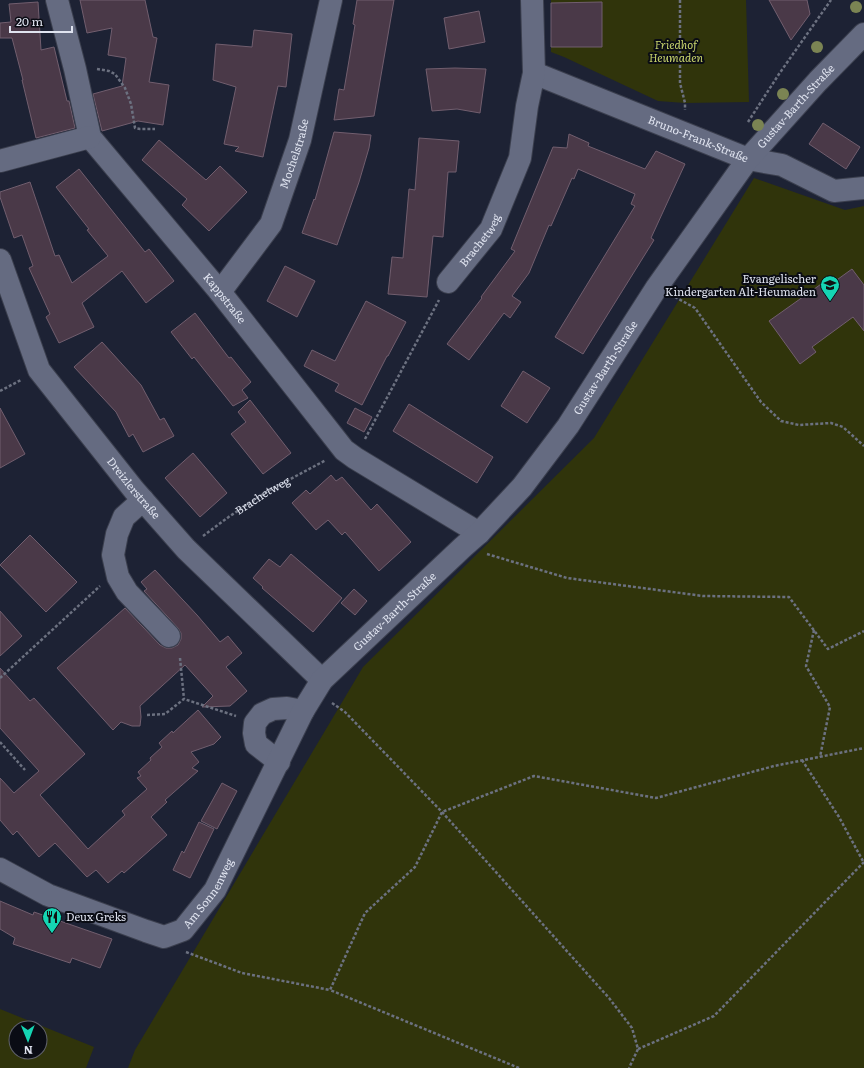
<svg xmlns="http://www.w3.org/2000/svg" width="864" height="1068" viewBox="0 0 864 1068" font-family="Literata,serif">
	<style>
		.green { fill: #30340b; fill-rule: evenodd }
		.building { fill: #4a3948; stroke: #715e6e }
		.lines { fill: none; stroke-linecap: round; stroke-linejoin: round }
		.minor-casing { stroke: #3b3f4e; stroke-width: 24 }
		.path { stroke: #6c7180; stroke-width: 2.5; stroke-dasharray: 3 2; stroke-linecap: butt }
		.minor { stroke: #656b81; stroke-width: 22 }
		.tree { fill: #7b8453 }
		.labels { text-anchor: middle; stroke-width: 4; stroke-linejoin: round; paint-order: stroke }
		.park-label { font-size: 11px; font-style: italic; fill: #c8d46c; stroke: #0a0c14 }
		.street-label { font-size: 11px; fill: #e0e4f0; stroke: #0a0c14 }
		.poi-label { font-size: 11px; fill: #e0e4f0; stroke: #0a0c14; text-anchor: end }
	</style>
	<rect width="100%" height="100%" fill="#1d2234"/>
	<path class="green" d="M551,0H746L749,102L685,103L658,101L564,57L551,52Z
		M754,178L845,210L864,206V1068H128L135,1050L363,667L594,438Z
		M0,1009L94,1047L86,1068H0ZM16,1028H40V1052H16Z"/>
	<path class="building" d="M80,0H145L153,37L157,38L149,82L169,85L163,125L138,121L102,131L93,94L122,86L126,58L108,55L112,28L87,33Z
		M357,0H394L374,116L334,120L339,89L344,90L355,25L353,24Z
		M769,0H807L810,14L791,40Z
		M38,2L41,50L54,47L67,101H69L75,128L36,138L22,80H23L12,38H0V23L11,22L9,4Z
		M602,2V47H551V3Z
		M479,11L485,42L449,49L444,18Z
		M254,30L292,34L286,87L278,86L263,157L235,151L239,147L224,144L236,87L213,80L216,44L252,47Z
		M455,68L486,69L480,113L457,109L432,111L426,69Z
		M823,123L860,147L846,169L809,144Z
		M334,132L371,135L369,148L359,182L337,245L302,233L314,199L315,200Z
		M569,134L589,143L588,146L645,169L656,151L685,164L651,238L654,240L583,354L555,337L635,206L631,204L635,194L578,169L574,179L572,178L551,226L549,225L529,273L512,296L521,302L510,318L504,313L469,360L447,344L482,298L481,297L515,251L511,249L553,147L567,148Z
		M419,138L459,141L456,172H448L443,237L433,236L427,297L388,294L392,257L403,258L409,189L415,190Z
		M159,140L206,180L220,166L247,192L209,231L182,205L187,199L142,160Z
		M79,169L145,252L149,249L174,281L146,303L122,271L82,303L94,327L59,343L46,317L50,314L29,268L33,266L22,235L14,238L0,197V192L30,182L55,256L59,255L72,283L108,256L87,230L89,229L56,187Z
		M285,266L315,281L297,317L267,301Z
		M852,269L864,285V331L853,317L812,347L816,352L800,364L769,321L824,282L827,287Z
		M366,301L406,322L388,356H387L362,405L335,391L339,384L304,366L312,350L335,361Z
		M195,313L229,358L231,357L251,382L242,390L248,398L233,406L194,357L192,359L171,332Z
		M102,342L141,385L160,420L164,418L174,436L143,452L133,434L129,437L116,412L74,367Z
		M523,371L550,388L527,423L501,406Z
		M250,400L291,453L263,474L231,434L246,422L238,412Z
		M409,404L493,457L477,483L393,431Z
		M0,408L25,454L0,468Z
		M355,408L372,417L364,432L347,423Z
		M193,453L227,493L200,517L165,478Z
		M331,475L336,481L342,477L371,510L377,504L411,542L379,571L345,532L342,535L328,520L316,530L292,503L306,490L310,494Z
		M30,535L77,582L46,612L0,565Z
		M291,554L342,598L313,632L262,588L263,587L253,578L269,559L280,567Z
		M155,570L197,615L220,642L228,636L242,653L226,667L247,691L230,706L202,707L213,696L185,665L140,706L141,717L140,726H132L121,722L113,730L57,668L125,608L160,645L166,648H172L178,645L181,639V633L178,628L144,591L147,589L141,582Z
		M354,589L367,601L355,615L341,603Z
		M0,611L22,636L0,656Z
		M0,668L30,701L34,698L85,754L40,795L88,849L125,815L122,811L147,789L137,778L141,776L138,772L151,760L150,758L162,747L159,743L172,731L173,733L198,710L221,737L214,744L191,752L199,762L192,768L198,771L165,800L167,802L151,817L167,835L124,873L122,871L108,883L96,870L87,877L55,843L39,857L17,831L13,835L0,820V778L14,793L39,771L0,728Z
		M222,783L237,791L217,829L201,821Z
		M199,822L214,829L190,878L173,870L182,851L184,853Z
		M0,901L33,915L34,912L112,939L100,968L72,958L70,963L13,944L15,938L0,929Z"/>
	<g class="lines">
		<defs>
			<g id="minor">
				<path id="s2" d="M57,0L75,69L90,137L220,292L344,450L355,458L479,533"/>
				<path id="s3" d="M534,73L748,159L782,165L834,191L864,188"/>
				<path d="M0,161L90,137"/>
				<path id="s4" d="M0,260L39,370L134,490L186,549L322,680"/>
				<path id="s5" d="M448,282L491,229L520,158L527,106L534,73L532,0"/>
				<path id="s6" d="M220,292L271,224L300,140L331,0"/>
				<path d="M143,500L124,517L117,534L113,555L118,577L127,592L169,636"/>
				<path d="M279,762L256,744L254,733L255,723L262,714L273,709L287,708L303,711"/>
				<path id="s7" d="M0,869L48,895L146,931L164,937L183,930L215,890L303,711L322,680L463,547L479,533L522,487L568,426L657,287L748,159L818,81L864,34"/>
			</g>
		</defs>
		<use href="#minor" class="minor-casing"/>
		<g class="path">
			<path d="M680,0V83L685,103V110"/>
			<path d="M97,69L109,71L115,74L125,88L131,104L135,128L140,129H155"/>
			<path d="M748,122L779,74L831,0"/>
			<path d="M675,297L695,308L761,402L781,421L799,425L831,423L843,427L864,446"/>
			<path d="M0,391L21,380"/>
			<path d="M365,439L439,300"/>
			<path id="s1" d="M203,536L230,516L268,491L326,460"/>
			<path d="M487,554L567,578L703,596L789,597L828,649L864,631"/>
			<path d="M814,630L806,666L830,707L820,757"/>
			<path d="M180,658L184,699"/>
			<path d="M0,678L100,586"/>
			<path d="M332,703L345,712L442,812L609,998L632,1028L638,1049L629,1068"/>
			<path d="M147,715L165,714L184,699L236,716"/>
			<path d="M0,742L25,770"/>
			<path d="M802,760L839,817L864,863"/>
			<path d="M186,952L242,973L330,990"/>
			<path d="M638,1049L714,1016L864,862"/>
			<path d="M519,1068L330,990L365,913L415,867L442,812L534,776L656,798L774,766L864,748"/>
		</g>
		<use href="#minor" class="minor"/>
	</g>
	<g class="tree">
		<circle cx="856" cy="7" r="6"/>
		<circle cx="817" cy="47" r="6"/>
		<circle cx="783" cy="94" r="6"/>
		<circle cx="758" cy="125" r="6"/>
	</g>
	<defs>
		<symbol id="school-pin" viewBox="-11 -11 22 30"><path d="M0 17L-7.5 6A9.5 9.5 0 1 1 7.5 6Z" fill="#15d5b3" stroke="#0a0c14"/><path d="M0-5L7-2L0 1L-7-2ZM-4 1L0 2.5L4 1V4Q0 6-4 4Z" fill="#111"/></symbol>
		<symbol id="restaurant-pin" viewBox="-11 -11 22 30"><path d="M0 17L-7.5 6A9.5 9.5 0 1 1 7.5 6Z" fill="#15d5b3" stroke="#0a0c14"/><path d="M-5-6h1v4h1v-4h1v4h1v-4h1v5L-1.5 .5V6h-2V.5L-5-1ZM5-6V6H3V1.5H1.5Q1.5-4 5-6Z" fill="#111"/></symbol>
	</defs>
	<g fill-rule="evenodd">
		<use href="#school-pin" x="819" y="274" width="22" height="30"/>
		<use href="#restaurant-pin" x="41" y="906" width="22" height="30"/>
	</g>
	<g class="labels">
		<g class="park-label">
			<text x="676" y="49">Friedhof<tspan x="676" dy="13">Heumaden</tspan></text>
		</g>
		<g class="street-label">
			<text dy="4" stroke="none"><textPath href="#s7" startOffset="1233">Gustav-Barth-Straße</textPath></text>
			<text dy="4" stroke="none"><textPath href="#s3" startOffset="177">Bruno-Frank-Straße</textPath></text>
			<text dy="4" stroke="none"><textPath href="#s6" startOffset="159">Mochelstraße</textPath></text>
			<text dy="4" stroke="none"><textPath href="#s5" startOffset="53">Brachetweg</textPath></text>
			<text dy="4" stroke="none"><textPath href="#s2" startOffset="351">Kappstraße</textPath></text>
			<text dy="4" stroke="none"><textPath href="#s7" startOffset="909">Gustav-Barth-Straße</textPath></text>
			<text dy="4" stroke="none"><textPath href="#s4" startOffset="268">Dreizlerstraße</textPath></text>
			<text dy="4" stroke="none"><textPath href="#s1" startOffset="72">Brachetweg</textPath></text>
			<text dy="4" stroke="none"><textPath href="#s7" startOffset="585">Gustav-Barth-Straße</textPath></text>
			<text dy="4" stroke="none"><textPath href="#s7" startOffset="243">Am Sonnenweg</textPath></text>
		</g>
		<g class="poi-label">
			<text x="816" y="283">Evangelischer<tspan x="816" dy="13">Kindergarten Alt-Heumaden</tspan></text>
			<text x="66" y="921" text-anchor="start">Deux Greks</text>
		</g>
	</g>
	<g transform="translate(28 1040) rotate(179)"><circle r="19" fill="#0a0c14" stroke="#60626c"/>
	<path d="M0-3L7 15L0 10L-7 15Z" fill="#15d5b3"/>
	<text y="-6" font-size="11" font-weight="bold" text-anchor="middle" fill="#e0e4f0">N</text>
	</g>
	<path d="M10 26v6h62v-6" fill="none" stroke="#e0e4f0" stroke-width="2"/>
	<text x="16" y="26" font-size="12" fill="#e0e4f0" stroke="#0a0c14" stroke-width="3" paint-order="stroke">20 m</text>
</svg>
